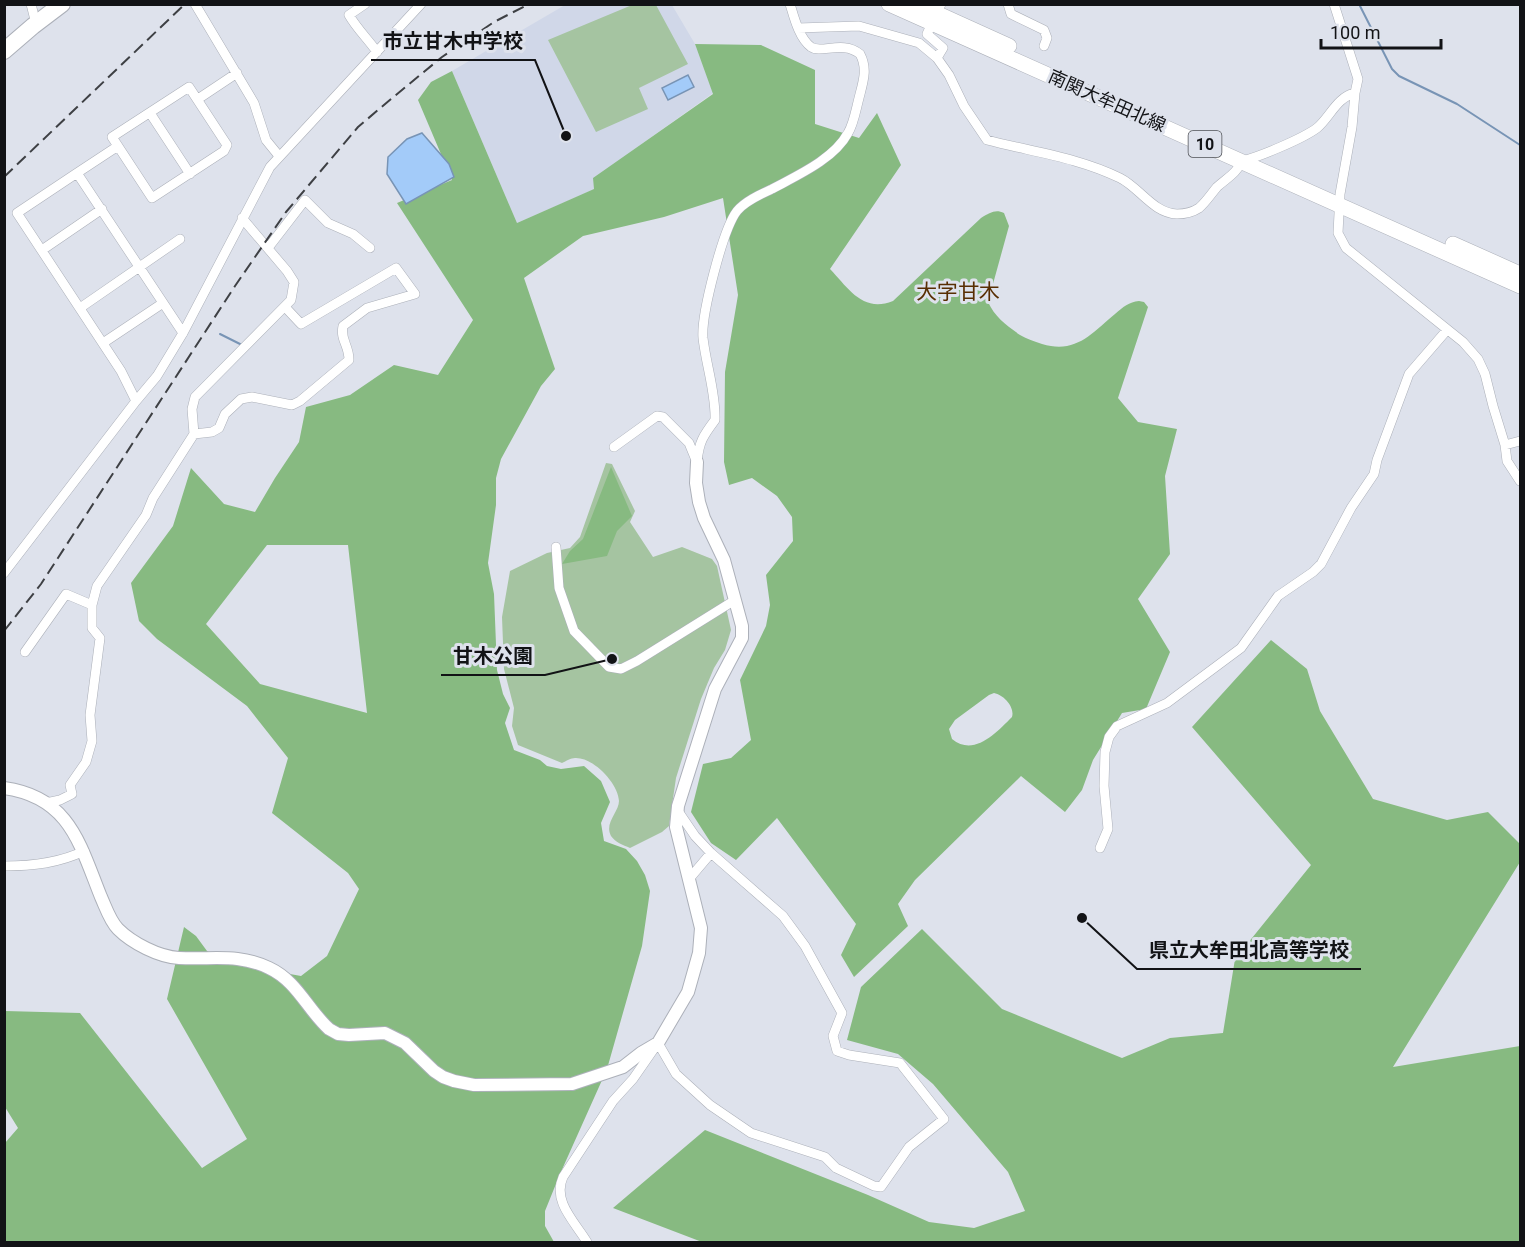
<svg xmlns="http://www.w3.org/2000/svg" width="1525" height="1247" viewBox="0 0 1525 1247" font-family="Roboto,'Noto Sans JP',sans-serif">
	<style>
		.built { fill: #d0d7e8 }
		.green { fill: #a5c4a1 }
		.forest { fill: #87ba81; fill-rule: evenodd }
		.water { fill: #a3cbf9; stroke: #7894b5; stroke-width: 1.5 }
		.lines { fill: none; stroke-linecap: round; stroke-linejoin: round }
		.stream { stroke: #7894b5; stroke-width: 2 }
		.minor-casing { stroke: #acb0b9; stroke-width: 10 }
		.tertiary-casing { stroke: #acb0b9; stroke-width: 14 }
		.primary-casing { stroke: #acb0b9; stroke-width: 16 }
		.trunk-casing { stroke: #acb0b9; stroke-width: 18 }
		.minor { stroke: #fff; stroke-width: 9 }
		.tertiary { stroke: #fff; stroke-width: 12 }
		.primary { stroke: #fff; stroke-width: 15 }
		.trunk { stroke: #fff; stroke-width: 16 }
		.rail { stroke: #3e4044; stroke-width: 2; stroke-dasharray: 12 6; stroke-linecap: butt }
		.labels { text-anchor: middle; stroke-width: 6; stroke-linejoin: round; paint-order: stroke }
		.shield { fill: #dee2ec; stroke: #4f5156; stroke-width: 1.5 }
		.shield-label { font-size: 16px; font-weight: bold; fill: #121316 }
		.street-label { font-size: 18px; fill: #121316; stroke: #dee2ec }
		.quarter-label { font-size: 21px; fill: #582e03; stroke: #dee2ec }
		.leader { fill: none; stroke: #121316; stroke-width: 2 }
		.callout-dot { fill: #121316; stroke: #dee2ec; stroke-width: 2 }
		.callout-label { font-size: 20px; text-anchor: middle; font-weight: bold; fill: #121316; stroke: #dee2ec; stroke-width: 6; stroke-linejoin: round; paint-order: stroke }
	</style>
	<rect width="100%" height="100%" fill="#dee2ec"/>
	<path class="built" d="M565,5H672L695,44L713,93L594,178L595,189L517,223L452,71Z"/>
	<path class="green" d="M632,5H656L688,64L639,88L648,109L596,132L548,40Z
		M606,463L612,464L635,511L630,522L653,557L682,547L712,559L717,566L731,630L725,650L714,668L701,699L688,740L676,778L669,826L662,832L630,848C623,845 615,842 611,836C604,823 619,812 619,801C618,783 593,757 575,758C571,758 566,761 562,763L518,745L512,726L514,708L504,669L502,617L510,571L547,553L570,548L580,537Z"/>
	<path class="forest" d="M695,44L761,45L815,70V124L859,138L877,113L901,165L830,269C849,289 863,313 893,301L981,218C990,213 995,209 1004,213L1009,226L988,302C995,317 1006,325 1020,335C1027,339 1034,341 1042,344C1076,354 1091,334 1115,314C1123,307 1129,302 1139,301L1144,302L1148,307L1118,398L1138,422L1177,429L1165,476L1170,554L1138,599L1170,652L1146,709L1122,713L1093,760L1082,790L1065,812L1021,776L915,880L898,904L908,926L854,977L841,955L856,924L777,818L736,860L711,843L691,812L703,764L731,758L751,740L740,680L766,626L770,605L766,575L793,541L792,517L777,496L752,478L729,485L724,462L725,372L738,295L723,198L664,217L583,236L524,278L555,369L541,386L501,459L496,478V505L488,563L494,594L497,670L503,694L510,708L505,723L514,750L540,760L547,766L561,769L584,766L601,781L610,802L601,823L604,841L626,849L637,861L645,875L650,891L642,946L607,1069L560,1174L545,1211V1226L554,1242H5V1143L18,1128L5,1107V1011L80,1013L202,1168L247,1139L167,999L184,927L196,936L207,951L218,957L241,965L301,976L327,956L359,889L348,873L272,813L288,758L247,706L157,639L139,621L131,583L173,526L191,468L224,504L255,512L275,478L299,442L306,407L350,395L394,365L438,375L473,320L397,203L452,180L418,100L431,82L452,71L517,223L594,189L593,178L713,94ZM267,545H348L367,713L260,684L206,624ZM994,693C1004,695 1015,707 1012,717C996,733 974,757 952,739L949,729L955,720L989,695Z
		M611,467L632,516L617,531L607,556L562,564L570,551L583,539Z
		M1271,640L1307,669L1320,711L1373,799L1447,820L1488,812L1520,844V862L1393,1067L1520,1046V1242H702L613,1208L705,1130L868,1195L929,1222L974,1228L1025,1211L1008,1172L933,1084L898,1054L847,1040L861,987L922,929L1002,1009L1122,1058L1170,1038L1223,1033L1235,959L1311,865L1192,727Z"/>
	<path class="water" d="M688,75L694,87L668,100L662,88Z
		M422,133L449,164L454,177L406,204L387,174L388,157L407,139Z"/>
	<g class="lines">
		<path class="stream" d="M1359,4L1392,69L1399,76L1457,104L1520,145
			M220,334L242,345"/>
		<defs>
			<path id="minor" d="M31,4L36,24
				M195,4L254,103L266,140L279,156
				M365,4L349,15C357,29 368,39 377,52
				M1008,4L1011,14L1044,30L1047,38L1044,46
				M1334,4L1358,79L1355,93L1352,127L1340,194L1338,233L1346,248L1463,342L1478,359L1485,374L1493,406L1505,445L1507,461L1520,481
				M798,28L859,26L919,43L937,58L949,75L964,106L987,140C1032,152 1077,157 1120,178C1140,188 1153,213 1177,214C1184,214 1193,212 1199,208C1206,202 1211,194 1217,187C1227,178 1237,173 1242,161C1261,156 1302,139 1317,128C1330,117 1337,97 1355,93
				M937,58L943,48L927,34L941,4
				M189,87L227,145L224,151L152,198L112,137Z
				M198,99L237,73
				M150,113L190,174
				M77,173L118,146
				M268,248L305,200L328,223L353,234L370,248
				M42,250L102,209
				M80,308L180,239
				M103,343L163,303
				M136,401L121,371L17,213L77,173L183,333
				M194,434L212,432L219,428L225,414L241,399L252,397L292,405L300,401L349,360C349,345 340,340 343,326L367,308L415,294L396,268L301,324L285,307
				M1505,445L1520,441
				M614,447L657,416L663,417L689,443L696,460
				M697,462C699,442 703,436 715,420C716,393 706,365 703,338C701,315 723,229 737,211C745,201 761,194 772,189C798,175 834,159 848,133C854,123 856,109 859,98C863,82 868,69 860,54C843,40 821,54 811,47C799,38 794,17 790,4
				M556,547L559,588L574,631L609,667L621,669L637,661L735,600
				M4,573L136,401L157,376L183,333L270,167L421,4
				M25,652L66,594L92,605
				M46,803L60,800L72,794L70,785L86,762L92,741L90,715L100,638L92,628V605L97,586L146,515L153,498L194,434L192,409L195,397L291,300L294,282L287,271L242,218
				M1100,848L1108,829L1104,786L1105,752L1109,737L1117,726L1167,703L1241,648L1278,596L1313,572L1321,564L1351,508L1374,474L1377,460L1409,374L1447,330
				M4,866C33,866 59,863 84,851
				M689,879L711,853
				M587,1242C575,1222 552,1201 563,1177L613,1101L633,1079L658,1043L676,1074L710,1105L751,1133L825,1157L836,1168L874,1186L881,1187L909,1147L944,1119L900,1063L849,1055L837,1051L833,1036L842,1013L805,946L783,916L711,853L695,836L678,811"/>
			<path id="tertiary" d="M4,788C70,797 80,845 101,897C106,908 110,921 118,929C132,943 159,957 179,958C212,960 238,953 269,968C297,981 307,1009 329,1029L338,1034L349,1035L385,1033L405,1043L434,1071L443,1077L454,1081L474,1085L572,1084L623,1067L641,1053L658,1043L688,992L699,953L701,928L676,827L678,806L715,689L742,638V626L724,560L704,518L699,502L696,483L697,462"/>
			<path id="primary" d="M889,4L1520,286
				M916,4L1009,46
				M1453,244L1520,274"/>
			<path id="trunk" d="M4,51L33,26L62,4"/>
		</defs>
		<use href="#minor" class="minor-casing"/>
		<use href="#tertiary" class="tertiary-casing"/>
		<use href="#primary" class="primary-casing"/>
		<use href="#trunk" class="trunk-casing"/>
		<use href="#minor" class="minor"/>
		<use href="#tertiary" class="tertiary"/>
		<use href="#primary" class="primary"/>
		<use href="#trunk" class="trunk"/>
		<path class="rail" d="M4,177L185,4
			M4,631L41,584L235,286L286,212L358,127L391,99L442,57L494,22L529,4"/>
	</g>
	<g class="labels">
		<rect class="shield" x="1188.5" y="131" width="33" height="26" rx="4.5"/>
		<g class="shield-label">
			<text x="1205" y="150">10</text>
		</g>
		<g class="street-label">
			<text transform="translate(1107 101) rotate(24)" y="6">南関大牟田北線</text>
		</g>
		<g class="quarter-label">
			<text x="958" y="299">大字甘木</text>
		</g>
	</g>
	<path class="leader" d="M566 136L535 60H371M612 659L545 675H441M1082 918L1137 969H1361"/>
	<g class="callout-dot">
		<circle cx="566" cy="136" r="6"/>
		<circle cx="612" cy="659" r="6"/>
		<circle cx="1082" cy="918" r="6"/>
	</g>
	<g class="callout-label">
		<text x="453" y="48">市立甘木中学校</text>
		<text x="493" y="663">甘木公園</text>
		<text x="1249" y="957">県立大牟田北高等学校</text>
	</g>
	<rect width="1525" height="1247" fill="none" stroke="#121316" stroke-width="12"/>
	<path d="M1321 39v9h120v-9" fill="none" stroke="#121316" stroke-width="3"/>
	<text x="1330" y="39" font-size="18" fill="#121316" stroke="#dee2ec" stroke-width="4.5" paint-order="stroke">100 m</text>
</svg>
